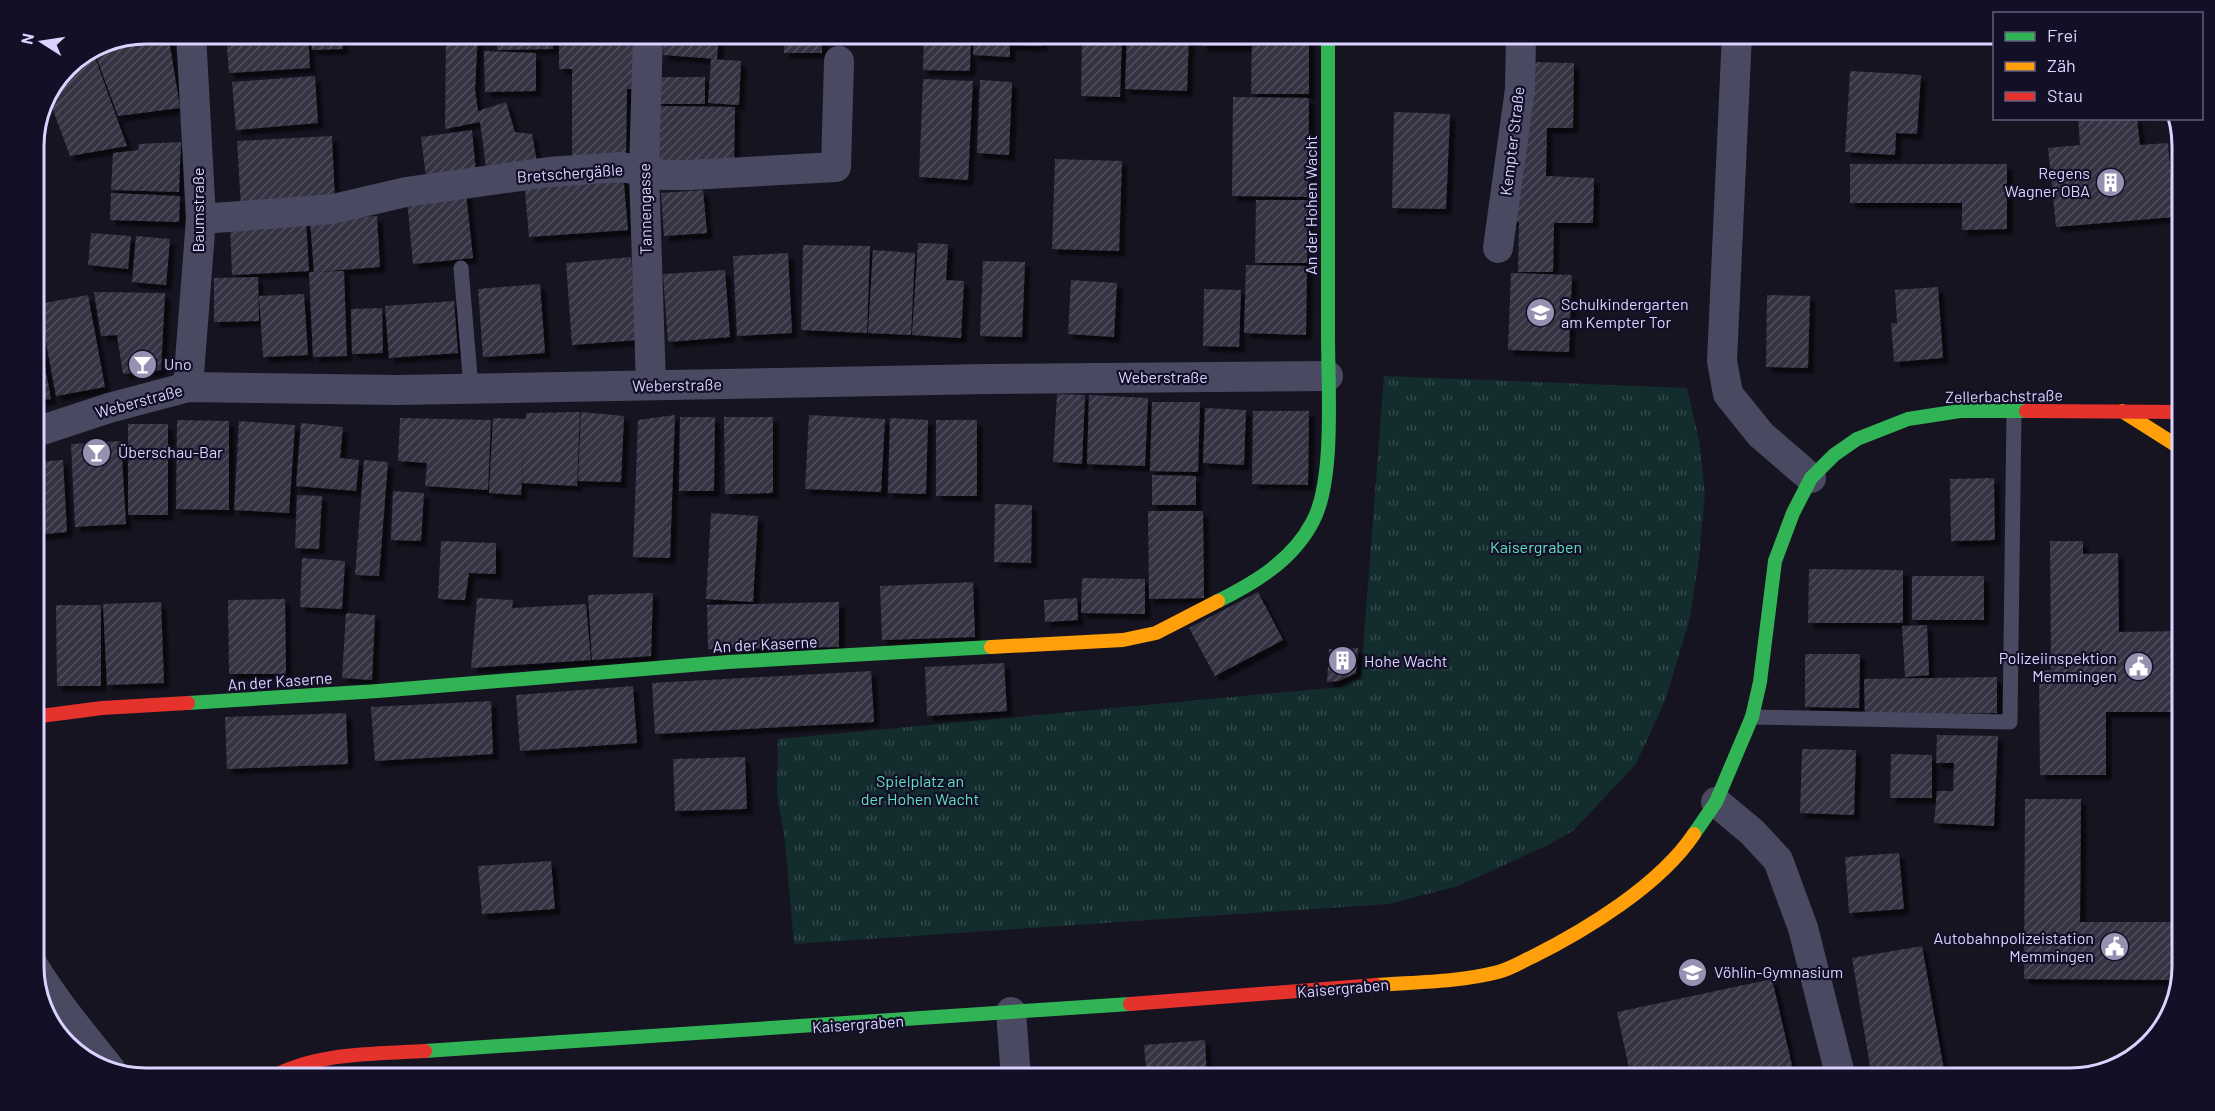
<svg xmlns="http://www.w3.org/2000/svg" width="2215" height="1111" viewBox="0 0 2215 1111" font-family="Barlow,sans-serif">
	<style>
		.park { fill: url(#park-tufts) }
		.building { fill: url(#building-hatch); filter: url(#shadow) }
		.lines { fill: none; stroke-linecap: round; stroke-linejoin: round }
		.lane { stroke: #4a4962; stroke-width: 15 }
		.street { stroke: #4a4962; stroke-width: 30 }
		.fast { stroke: #30b455; stroke-width: 14 }
		.slow { stroke: #ff9f0a; stroke-width: 14 }
		.jam { stroke: #e5322d; stroke-width: 14 }
		.labels { text-anchor: middle; stroke-width: 4.5; stroke-linejoin: round; paint-order: stroke }
		.street-label { font-size: 16px; fill: #d9d4ff; stroke: #130f26 }
		.poi-label { font-size: 16px; fill: #d9d4ff; stroke: #130f26; text-anchor: start }
		.park-label { font-size: 16px; fill: #5fe0c0; stroke: #130f26 }
		.rim { fill: none; stroke: #d9d4ff; stroke-width: 3 }
	</style>
	<defs>
		<pattern id="park-tufts" width="24" height="20" patternUnits="userSpaceOnUse" patternTransform="scale(1.5)"><rect width="24" height="20" fill="#132c2d"/><path d="M3 7l-1-3M5 7V3M7 7l1-3M15 17l-1-3M17 17v-4M19 17l1-3" fill="none" stroke="#354a4c"/></pattern>
		<pattern id="building-hatch" width="6" height="6" patternUnits="userSpaceOnUse" patternTransform="scale(1.5)"><rect width="6" height="6" fill="#343243"/><path d="M-1 1l2-2M0 6l6-6M5 7l2-2" fill="none" stroke="#514f5f"/></pattern>
		<filter id="shadow"><feDropShadow dx="5.5" dy="5.5" stdDeviation="1.5" flood-color="#0009"/></filter>
	</defs>
	<rect width="100%" height="100%" fill="#161421"/>
	<path class="park" d="M1384,376L1687,388L1699,440L1705,493L1699,558L1690,618L1665,701L1636,764L1573,831L1548,845L1458,886L1388,904L794,944L785,842L777,794L778,739L1340,687L1361,676Z"/>
	<path class="building" d="M146,33H168L180,108L118,116L94,51L128,37Z
		M226,33H308L310,68L229,73Z
		M311,33H342L343,49L312,50Z
		M423,33H478L475,89L478,111L506,102L515,132L532,134L537,162L486,167L480,122L445,129L446,36L423,38Z
		M497,33H553V49L497,50Z
		M559,33H637L636,89H627L626,156H572V69H559Z
		M664,33H719L717,59L663,55Z
		M726,33H778V41L725,37Z
		M784,33H822V53H784Z
		M886,33H919V38L886,36Z
		M924,33H971L970,71L923,70Z
		M974,33H1042V46L1010,45V57L973,55Z
		M1082,33H1122L1120,97L1081,96Z
		M1127,33H1189L1187,91L1125,89Z
		M1201,33H1250V46H1202Z
		M1252,33H1309V94H1251Z
		M92,49L127,146L70,156L50,102L66,66Z
		M484,51L536,53V91L485,92Z
		M711,59L741,61L739,105L708,103Z
		M1532,62L1574,63L1573,128H1547L1546,176L1594,178L1593,223H1554L1553,272H1518L1519,222H1511L1522,127L1530,128Z
		M1850,71L1921,75L1917,134L1896,133L1895,155L1845,152Z
		M315,76L318,123L236,130L232,82Z
		M657,77H705V104H657Z
		M923,79L973,81L968,180L919,177Z
		M980,80L1012,82L1009,155L977,153Z
		M1233,97L1309,98L1308,197L1232,196Z
		M659,106L735,107L734,168H658Z
		M1394,112L1450,114L1446,209L1392,208Z
		M2078,118H2137L2140,145L2168,143L2174,217L2056,227L2048,148L2080,145Z
		M472,130L476,172L426,178L421,137Z
		M332,136L335,202L241,206L237,141Z
		M181,142L179,192L111,190L113,153L139,150L138,144Z
		M1055,159L1122,161L1119,251L1052,249Z
		M1850,164H2007V229L1962,230V203H1850Z
		M623,173L628,230L529,237L524,180Z
		M703,190L707,233L664,236L661,193Z
		M111,193L180,196L179,222L110,220Z
		M466,193L473,258L413,264L407,199Z
		M1256,200H1308L1307,263H1255Z
		M377,216L380,267L314,272L310,220Z
		M306,221L309,271L232,275L230,224Z
		M91,233L131,236L128,269L88,265Z
		M136,236L170,239L166,285L132,282Z
		M918,243L948,244L946,280L964,281L961,338L912,335Z
		M803,245L870,246L867,333L801,330Z
		M873,250L915,253L911,335L868,333Z
		M788,253L792,333L737,336L733,256Z
		M631,257L638,340L572,345L566,263Z
		M983,261L1025,262L1022,337L980,336Z
		M1246,265L1307,266L1306,335L1244,333Z
		M725,270L730,337L668,342L663,274Z
		M344,271L347,356L313,357L309,272Z
		M1511,273L1572,275L1569,352L1508,350Z
		M258,277L259,321L214,322V278Z
		M1071,280L1117,283L1114,337L1068,334Z
		M540,284L545,353L483,357L478,289Z
		M1938,287L1943,358L1894,362L1891,323H1897L1895,290Z
		M1204,289L1241,290L1239,347L1203,346Z
		M94,292L165,293L161,370L123,374L117,335L101,336Z
		M304,294L308,355L263,357L259,296Z
		M88,295L105,387L56,396L39,304Z
		M1767,295L1810,296L1808,368L1766,367Z
		M454,301L458,353L389,358L385,306Z
		M382,308L383,353L352,354L351,309Z
		M35,313L51,399L33,402V314Z
		M1057,394L1085,395L1082,464L1053,462Z
		M1089,395L1148,398L1145,466L1087,464Z
		M1152,402H1200L1198,472L1150,471Z
		M1205,408L1246,410L1244,465L1203,463Z
		M1253,411H1309L1308,485L1252,484Z
		M580,412L577,486L522,483L524,436L521,495L489,493L493,418L526,419V413Z
		M581,412L624,416L621,482L578,481Z
		M675,415L670,558L633,557L638,420Z
		M809,415L885,419L881,492L805,489Z
		M680,417H715L714,491H679Z
		M724,417H773V493L725,494Z
		M400,418L491,420L488,490L425,486L427,463L398,461Z
		M890,418L928,420L926,494L888,493Z
		M177,420L229,421V510L176,509Z
		M936,420H977V496H936Z
		M239,421L295,425L289,513L234,510Z
		M301,423L343,427L340,458L359,460L356,491L296,486Z
		M128,424H168V515H128Z
		M121,441L126,524L75,527L71,444Z
		M63,460L67,532L33,535V462Z
		M364,460L388,462L379,576L355,575Z
		M1152,475L1196,476V505H1152Z
		M1994,478L1995,540L1951,541L1950,479Z
		M393,491L424,493L421,541L391,540Z
		M297,495L322,496L319,549L295,548Z
		M995,504L1032,505L1031,563L994,562Z
		M1148,511H1203L1204,598L1149,599Z
		M711,513L758,516L753,602L706,599Z
		M441,541L496,543V574L469,573L465,600L438,599Z
		M2050,541H2083V554L2118,553L2119,632L2182,631V712H2106V775H2040L2039,671L2051,670Z
		M302,558L345,561L342,609L300,607Z
		M1809,569L1903,570V623H1808Z
		M1912,576H1984V620H1912Z
		M1082,578L1145,579V614L1081,613Z
		M973,582L975,637L882,640L880,586Z
		M1258,592L1283,640L1215,676L1189,628Z
		M653,593L651,656L592,660L588,595Z
		M477,598L513,600L512,608L586,604L591,660L471,668Z
		M1077,598L1078,620L1045,622L1044,600Z
		M285,599L286,674H229L228,600Z
		M161,602L164,683L107,685L103,604Z
		M839,602V647L708,649L707,605Z
		M56,605H101V686H57Z
		M346,613L375,615L372,680L342,678Z
		M33,622L41,669L33,670Z
		M1927,625L1929,675L1905,677L1902,626Z
		M1358,648L1356,673L1339,681L1327,682L1329,649Z
		M1805,654H1860L1859,708L1805,707Z
		M1004,663L1007,711L927,716L925,667Z
		M871,671L874,722L655,734L652,683Z
		M1997,677V713L1865,715L1864,679Z
		M633,686L637,743L520,751L516,695Z
		M491,701L493,754L375,761L371,707Z
		M346,713L348,764L227,769L225,717Z
		M1937,735L1998,736L1994,826L1934,823L1937,791H1953L1954,763H1936Z
		M1802,749L1856,750L1854,815L1800,813Z
		M1891,754L1932,755V798H1890Z
		M745,757L747,809L675,811L673,759Z
		M2025,799H2081L2080,922H2173V886H2182V965L2179,980L2024,979Z
		M1899,853L1904,909L1849,913L1845,857Z
		M551,861L555,909L482,914L478,866Z
		M1922,946L1944,1070L1900,1078H1872L1852,958Z
		M1772,979L1795,1078H1631L1617,1012Z
		M1205,1040L1207,1078H1147L1144,1045Z
		M726,1067L727,1078H677V1071Z
		M838,1068V1078H797V1070Z
		M651,1071L652,1078H602V1074Z
		M977,1073L978,1078H937V1076Z"/>
	<g class="lines">
		<path class="lane" d="M461,268L471,388
			M1752,717L2010,722L2014,411"/>
		<path class="street" d="M648,33L644,171L651,385
			M1737,33L1722,361L1728,394L1761,435L1811,478
			M201,219L333,209L406,192L549,172L621,167L664,175H689L836,167L839,61
			M1498,248L1520,89L1521,33
			M188,387L201,219L191,33
			M33,433L109,408L188,387L398,390L987,379L1328,376
			M1716,802L1752,832L1778,860L1803,928L1841,1078
			M33,965C55,1002 84,1036 111,1070
			M1011,1012L1016,1078"/>
		<path class="fast" d="M1218,601C1256,582 1293,560 1313,521C1335,480 1328,385 1328,337C1328,236 1328,134 1328,33
			M188,703L378,691L728,662L991,647
			M1694,834L1716,802L1752,717L1760,682L1775,561L1793,513L1811,478L1834,455L1857,439L1908,419L1960,411H2026
			M425,1051L1130,1004"/>
		<path class="slow" d="M2122,411L2182,449
			M991,647L1123,640L1156,633L1218,601
			M1376,985C1417,982 1459,982 1498,972C1510,969 1521,962 1532,957C1586,930 1660,885 1694,834"/>
		<path class="jam" d="M2026,411L2182,412
			M33,717L102,708L188,703
			M1130,1004L1376,985
			M270,1078C316,1052 374,1054 425,1051"/>
	</g>
	<defs>
		<symbol id="building-disc" viewBox="-11 -11 22 22"><circle r="9.5" fill="#9591b1" stroke="#130f26"/><path d="M-4-6H4V6H1V3H-1V6H-4ZM-2.5-4.3h1.7v1.8h-1.7ZM.8-4.3h1.7v1.8H.8ZM-2.5-1h1.7V.8h-1.7ZM.8-1h1.7V.8H.8Z" fill="#fff"/></symbol>
		<symbol id="school-disc" viewBox="-11 -11 22 22"><circle r="9.5" fill="#9591b1" stroke="#130f26"/><path d="M0-5L7-2L0 1L-7-2ZM-4 1L0 2.5L4 1V4Q0 6-4 4Z" fill="#fff"/></symbol>
		<symbol id="bar-disc" viewBox="-11 -11 22 22"><circle r="9.5" fill="#9591b1" stroke="#130f26"/><path d="M-6-5H6L.8 .8V4.5H3.5V6h-7V4.5H-.8V.8Z" fill="#fff"/></symbol>
		<symbol id="civic-disc" viewBox="-11 -11 22 22"><circle r="9.5" fill="#9591b1" stroke="#130f26"/><path d="M-.6-6.5H3V-4.5H.6V-3L4-1V1h2V6H-6V1h2V-1L-.6-3ZM-1.2 2.5V6h2.4V2.5Z" fill="#fff"/></symbol>
	</defs>
	<g fill-rule="evenodd">
		<use href="#building-disc" x="2094" y="166" width="33" height="33"/>
		<use href="#school-disc" x="1524" y="296" width="33" height="33"/>
		<use href="#bar-disc" x="126" y="348" width="33" height="33"/>
		<use href="#bar-disc" x="80" y="436" width="33" height="33"/>
		<use href="#building-disc" x="1326" y="644" width="33" height="33"/>
		<use href="#civic-disc" x="2122" y="650" width="33" height="33"/>
		<use href="#civic-disc" x="2098" y="930" width="33" height="33"/>
		<use href="#school-disc" x="1676" y="956" width="33" height="33"/>
	</g>
	<g class="labels">
		<g class="street-label">
			<text transform="translate(1512 141) rotate(-83)" y="6">Kempter Straße</text>
			<text transform="translate(570 173) rotate(-4)" y="6">Bretschergäßle</text>
			<text transform="translate(1311 205) rotate(-90)" y="6">An der Hohen Wacht</text>
			<text transform="translate(645 209) rotate(-91)" y="6">Tannengasse</text>
			<text transform="translate(198 210) rotate(-90)" y="6">Baumstraße</text>
			<text x="1163" y="383">Weberstraße</text>
			<text transform="translate(677 385) rotate(-1)" y="6">Weberstraße</text>
			<text transform="translate(2004 396) rotate(-1)" y="6">Zellerbachstraße</text>
			<text transform="translate(139 401) rotate(-15)" y="6">Weberstraße</text>
			<text transform="translate(765 644) rotate(-3)" y="6">An der Kaserne</text>
			<text transform="translate(280 681) rotate(-4)" y="6">An der Kaserne</text>
			<text transform="translate(1343 988) rotate(-5)" y="6">Kaisergraben</text>
			<text transform="translate(858 1024) rotate(-4)" y="6">Kaisergraben</text>
		</g>
		<g class="poi-label">
			<text x="2090" y="179" text-anchor="end">Regens<tspan x="2090" dy="18">Wagner OBA</tspan></text>
			<text x="1561" y="310">Schulkindergarten<tspan x="1561" dy="18">am Kempter Tor</tspan></text>
			<text x="164" y="370">Uno</text>
			<text x="118" y="458">Überschau-Bar</text>
			<text x="2117" y="664" text-anchor="end">Polizeiinspektion<tspan x="2117" dy="18">Memmingen</tspan></text>
			<text x="1364" y="667">Hohe Wacht</text>
			<text x="2094" y="944" text-anchor="end">Autobahnpolizeistation<tspan x="2094" dy="18">Memmingen</tspan></text>
			<text x="1714" y="978">Vöhlin-Gymnasium</text>
		</g>
		<g class="park-label">
			<text x="1536" y="553">Kaisergraben</text>
			<text x="920" y="787">Spielplatz an<tspan x="920" dy="18">der Hohen Wacht</tspan></text>
		</g>
	</g>
	<path d="M0 0H2215V1111H0ZM146 44H2070A102 102 0 0 1 2172 146V966A102 102 0 0 1 2070 1068H146A102 102 0 0 1 44 966V146A102 102 0 0 1 146 44Z" fill="#130f26" fill-rule="evenodd"/>
	<path class="rim" d="M146 44H2070A102 102 0 0 1 2172 146V966A102 102 0 0 1 2070 1068H146A102 102 0 0 1 44 966V146A102 102 0 0 1 146 44Z"/>
	<rect x="1993" y="12" width="210" height="108" fill="#130f26" stroke="#625e7d" stroke-width="1.5"/>
	<rect x="2005" y="32" width="30" height="9" fill="#30b455" stroke="#625e7d" stroke-width="1.5"/>
	<text x="2047" y="42" font-size="18" fill="#d9d4ff">Frei</text>
	<rect x="2005" y="62" width="30" height="9" fill="#ff9f0a" stroke="#625e7d" stroke-width="1.5"/>
	<text x="2047" y="72" font-size="18" fill="#d9d4ff">Zäh</text>
	<rect x="2005" y="92" width="30" height="9" fill="#e5322d" stroke="#625e7d" stroke-width="1.5"/>
	<text x="2047" y="102" font-size="18" fill="#d9d4ff">Stau</text>
	<g transform="translate(42 42) rotate(282)" stroke="#130f26" stroke-width="4.5" paint-order="stroke">
	<path d="M0-4.5L10 22L0 15L-10 22Z" fill="#d9d4ff"/>
	<text y="-9" font-size="16" font-weight="bold" text-anchor="middle" fill="#d9d4ff">N</text>
	</g>
</svg>
